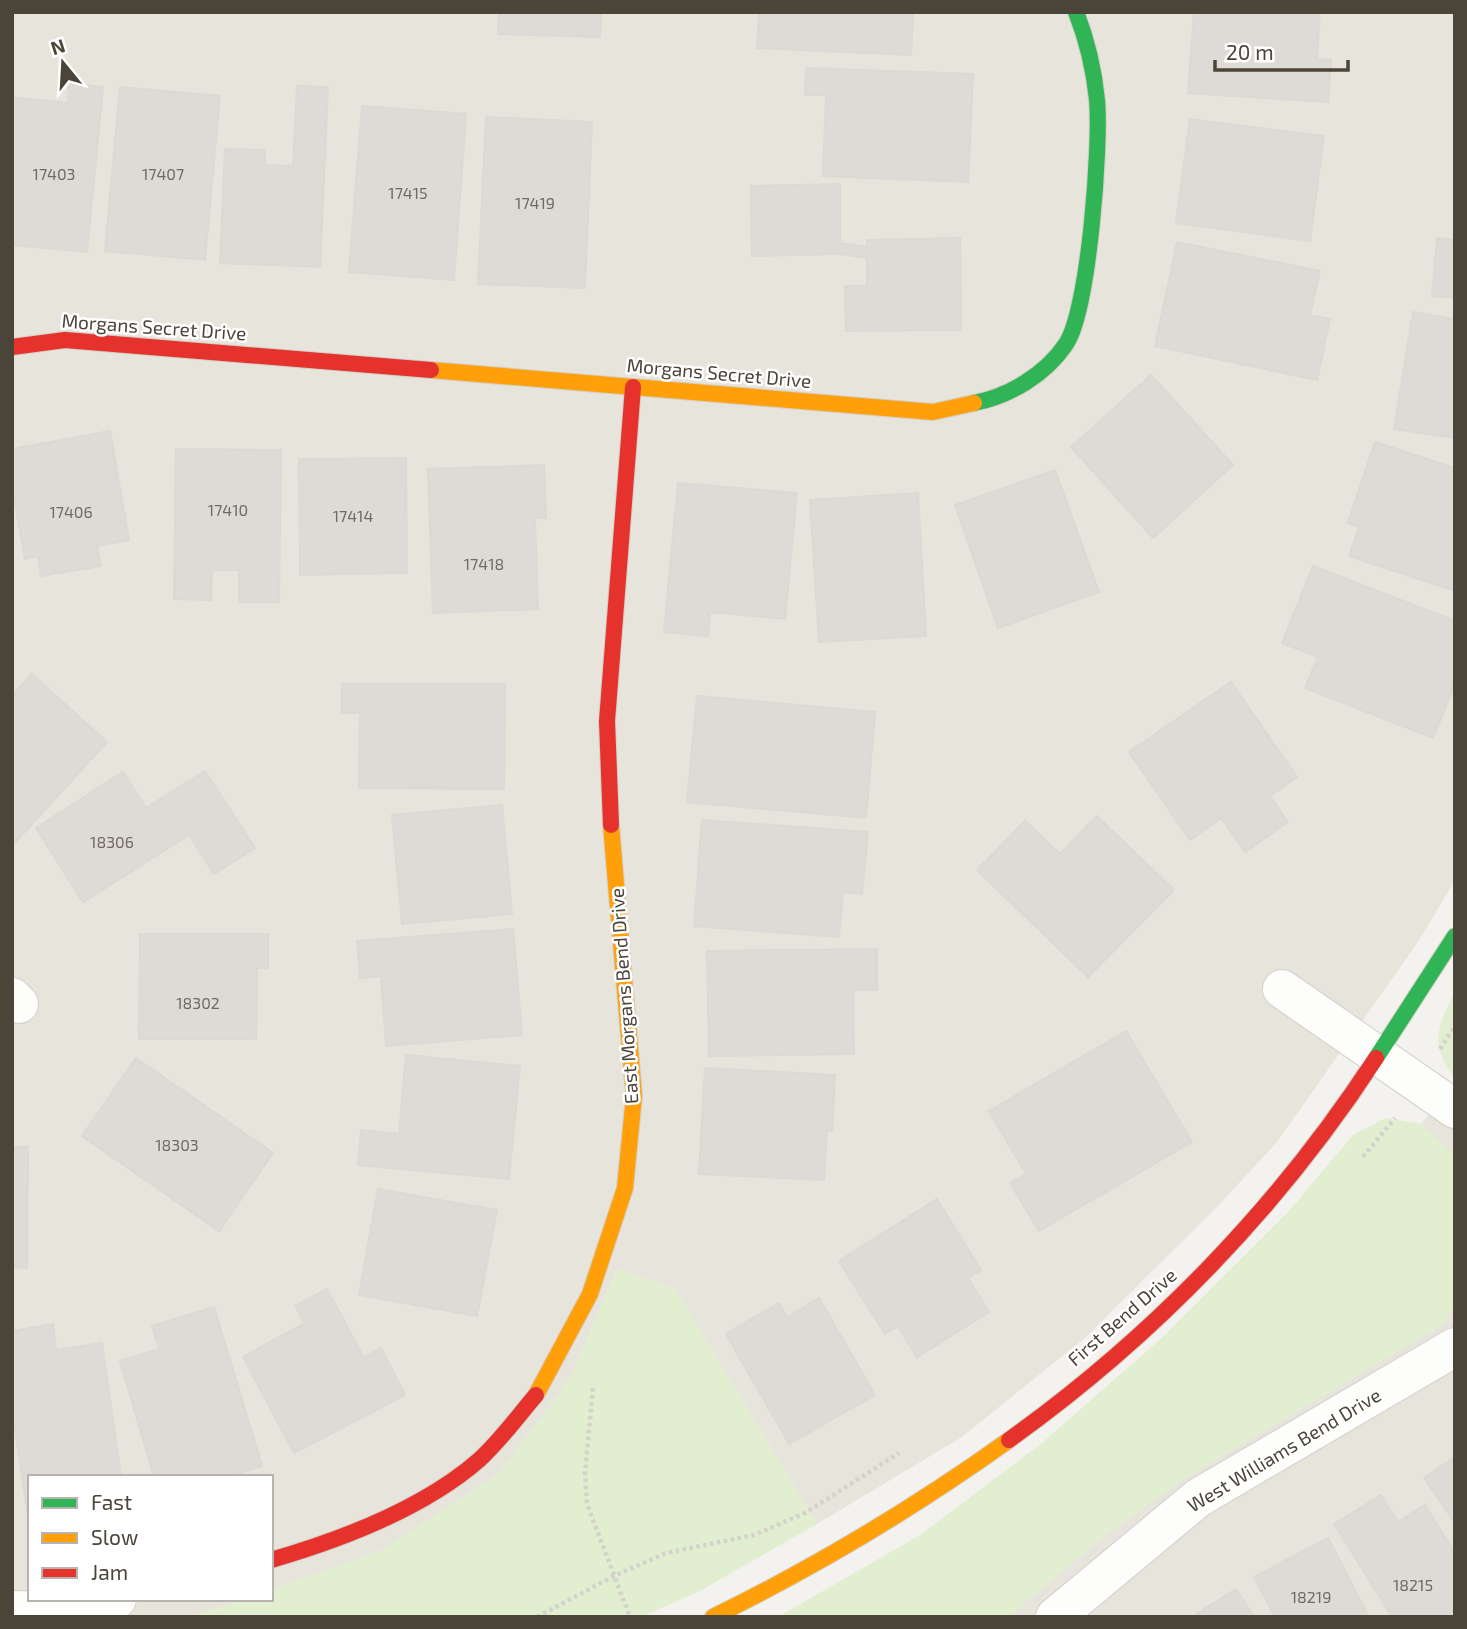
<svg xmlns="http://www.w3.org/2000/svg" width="1467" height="1629" viewBox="0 0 1467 1629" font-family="'Exo 2',sans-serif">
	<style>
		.residential { fill: #e7e4dc }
		.green { fill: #e1eecf }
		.building { fill: #dedbd6; stroke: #dcd9d4; stroke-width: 2 }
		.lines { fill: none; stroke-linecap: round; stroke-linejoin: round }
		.street-casing { stroke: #d2d0cb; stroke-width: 40 }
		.fast-casing { stroke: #d3cfc5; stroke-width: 18 }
		.slow-casing { stroke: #d3cfc5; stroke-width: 18 }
		.jam-casing { stroke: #d3cfc5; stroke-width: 18 }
		.path { stroke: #d3d2cc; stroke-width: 4.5; stroke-dasharray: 3.5 3.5; stroke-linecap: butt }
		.street { stroke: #fdfdfc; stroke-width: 38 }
		.fast { stroke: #30b455; stroke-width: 16 }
		.slow { stroke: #ff9f0a; stroke-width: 16 }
		.jam { stroke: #e5322d; stroke-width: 16 }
		.labels { text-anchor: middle; stroke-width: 5; stroke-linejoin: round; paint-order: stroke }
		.number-label { font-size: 16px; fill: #706a61 }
		.street-label { font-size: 19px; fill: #4b4439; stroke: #fff }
	</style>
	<rect width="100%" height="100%" fill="#f4f2ee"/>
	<path class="residential" d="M12,12H1455V880L1420,939L1277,1142L1218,1206L1086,1337L962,1437L817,1524L675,1289L617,1269L571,1377L500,1473L382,1550L271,1590V1477H30V1599H247L189,1617H12Z
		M1455,1081V1156L1421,1124Z
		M1455,1305V1617H1008L1104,1536L1185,1478L1443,1324Z"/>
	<path class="green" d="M1455,991V1079C1429,1044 1437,1028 1455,991Z
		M1385,1118L1421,1124L1455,1156V1305L1443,1324L1185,1478L1104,1536L1008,1617H778L920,1535L1042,1443L1165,1335L1290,1210L1353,1135Z
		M617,1269L675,1289L817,1524L700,1591L641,1617H189L247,1599H271V1590L382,1550L500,1473L571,1377Z"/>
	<path class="building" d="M499,12H601L600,37L498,34Z
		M759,12H913L911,55L757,48Z
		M1194,12H1320L1317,59L1331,60L1328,102L1188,93Z
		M806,68L973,74L968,182L823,176L826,95H805Z
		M69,84L103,87L87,252L12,245V97L68,103Z
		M297,86L328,87L320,267L220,263L225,149L265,150V165L293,166Z
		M120,87L220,96L205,260L105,251Z
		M362,106L466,114L454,280L349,272Z
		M486,117L592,122L585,288L478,284Z
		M1190,119L1324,136L1310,241L1176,223Z
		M840,184V243L867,247V240L960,238L961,330L846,331L845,286H867V258L841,254L752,256L751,186Z
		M1437,238L1455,240V298L1432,296Z
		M1177,242L1320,271L1310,315L1330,319L1317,380L1155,346Z
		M1413,312L1455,319V438L1394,429Z
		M1151,375L1233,465L1153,538L1071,447Z
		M110,431L129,540L97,546L101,566L41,576L38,556L25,559L12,485V449Z
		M1375,442L1455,468V591L1349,556L1359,527L1348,523Z
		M176,449L281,450L279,602H239V570H212L211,600L174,599Z
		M406,458L407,573L300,575L299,459Z
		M544,465L546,518H535L538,609L433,613L428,469Z
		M1055,470L1099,592L998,628L955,505Z
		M678,483L797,493L785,619L710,612L708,636L664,632Z
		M918,493L926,636L819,642L810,500Z
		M1313,566L1455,621V684L1433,738L1305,688L1318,657L1282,643Z
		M32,674L107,742L12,846V696Z
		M1231,682L1297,777L1270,796L1288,822L1245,852L1221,818L1190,840L1129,752Z
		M342,684H505L504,789L359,788L360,713H342Z
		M697,696L875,712L866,818L687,802Z
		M205,771L255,848L214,874L189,835L83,902L36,828L123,772L146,808Z
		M502,805L512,914L402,924L392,815Z
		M1097,816L1174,890L1088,977L977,870L1025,821L1060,854Z
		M702,820L868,832L862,894L843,892L839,937L694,926Z
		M513,929L522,1035L386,1046L381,976L360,978L357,941Z
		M140,934H268V968H257L256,1039H139Z
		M877,949V990H853L854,1054L709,1056L707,951Z
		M1126,1031L1192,1142L1039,1231L1010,1183L1026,1174L989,1111Z
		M406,1055L520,1066L509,1179L358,1165L361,1130L399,1134Z
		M136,1058L273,1153L219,1231L82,1136Z
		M705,1068L835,1075L832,1131H827L824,1180L699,1174Z
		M12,1147H28L27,1268L12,1267Z
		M378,1189L497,1210L477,1316L359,1295Z
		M937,1199L981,1270L968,1278L989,1312L917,1357L898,1326L885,1334L839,1261Z
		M327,1289L364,1358L381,1348L405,1395L294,1453L243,1357L305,1323L295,1306Z
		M819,1298L875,1395L789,1444L726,1334L779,1303L787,1317Z
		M214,1307L262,1466L227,1477H154L120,1361L159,1349L152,1326Z
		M53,1324L56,1350L102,1343L121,1477H30L29,1522L12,1409V1331Z
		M1455,1457V1523L1424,1478Z
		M1381,1495L1398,1522L1425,1505L1455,1553V1617H1392L1334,1524Z
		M1328,1538L1369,1617H1275L1254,1577Z
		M1236,1589L1254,1617H1192Z"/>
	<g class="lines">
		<defs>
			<path id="street" d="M1282,989L1455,1109
				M12,997L19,1004
				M12,1610L53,1611L117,1599
				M1055,1617L1198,1498L1455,1347"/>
			<path id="fast" d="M974,403C1010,396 1046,374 1066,344C1089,310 1101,144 1097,100C1094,70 1087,40 1076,12
				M1376,1058L1455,936"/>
			<path id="slow" d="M431,370L933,412L974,403
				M536,1395L590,1294L625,1188L634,1096L611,825
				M713,1617C817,1566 914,1508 1009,1440"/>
			<path id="jam" d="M12,347L65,340L431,370
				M611,825L607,721L633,387
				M1009,1440C1153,1337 1279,1207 1376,1058
				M271,1560C340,1540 424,1508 479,1460C500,1441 518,1416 536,1395"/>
		</defs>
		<use href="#street" class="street-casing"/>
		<use href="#fast" class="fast-casing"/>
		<use href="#slow" class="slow-casing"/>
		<use href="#jam" class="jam-casing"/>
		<path class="path" d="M1440,1049L1455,1026
			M1363,1157L1395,1118
			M593,1388L585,1472L587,1504L630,1617
			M537,1617L612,1577L666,1553L754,1535L805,1513L899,1453"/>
		<use href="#street" class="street"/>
		<use href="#fast" class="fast"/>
		<use href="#slow" class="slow"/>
		<use href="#jam" class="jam"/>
	</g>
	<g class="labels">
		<g class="number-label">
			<text x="54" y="180">17403</text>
			<text x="163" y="180">17407</text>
			<text x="408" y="199">17415</text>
			<text x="535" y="209">17419</text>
			<text x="228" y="516">17410</text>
			<text x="71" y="518">17406</text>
			<text x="353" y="522">17414</text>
			<text x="484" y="570">17418</text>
			<text x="112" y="848">18306</text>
			<text x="198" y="1009">18302</text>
			<text x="177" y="1151">18303</text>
			<text x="1413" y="1591">18215</text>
			<text x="1311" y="1603">18219</text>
		</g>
		<g class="street-label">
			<text transform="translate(154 327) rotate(4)" y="7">Morgans Secret Drive</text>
			<text transform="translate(719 373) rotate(5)" y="7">Morgans Secret Drive</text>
			<text transform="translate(624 996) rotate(-94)" y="7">East Morgans Bend Drive</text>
			<text transform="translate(1122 1317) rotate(-41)" y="7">First Bend Drive</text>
			<text transform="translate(1284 1450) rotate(-31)" y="7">West Williams Bend Drive</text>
		</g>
	</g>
	<rect width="1467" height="1629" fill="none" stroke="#4b4439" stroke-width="28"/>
	<rect x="28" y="1475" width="245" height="126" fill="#ffffff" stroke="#b7b4b0" stroke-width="2"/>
	<rect x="42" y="1498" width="35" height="10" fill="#30b455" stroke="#b7b4b0" stroke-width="2"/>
	<text x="91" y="1510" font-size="21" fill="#4b4439">Fast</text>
	<rect x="42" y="1533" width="35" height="10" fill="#ff9f0a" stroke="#b7b4b0" stroke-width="2"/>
	<text x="91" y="1545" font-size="21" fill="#4b4439">Slow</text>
	<rect x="42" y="1568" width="35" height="10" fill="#e5322d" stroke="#b7b4b0" stroke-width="2"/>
	<text x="91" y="1580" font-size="21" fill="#4b4439">Jam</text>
	<g transform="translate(63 63) rotate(342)" stroke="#ffffff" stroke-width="5" paint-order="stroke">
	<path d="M0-5L12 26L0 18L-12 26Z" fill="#4b4439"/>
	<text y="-10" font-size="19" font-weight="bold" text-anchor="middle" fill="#4b4439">N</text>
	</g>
	<path d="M1215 60v10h133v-10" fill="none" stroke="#4b4439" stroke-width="3.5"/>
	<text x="1226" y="60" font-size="21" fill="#4b4439" stroke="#ffffff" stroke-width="5" paint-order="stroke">20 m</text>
</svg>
